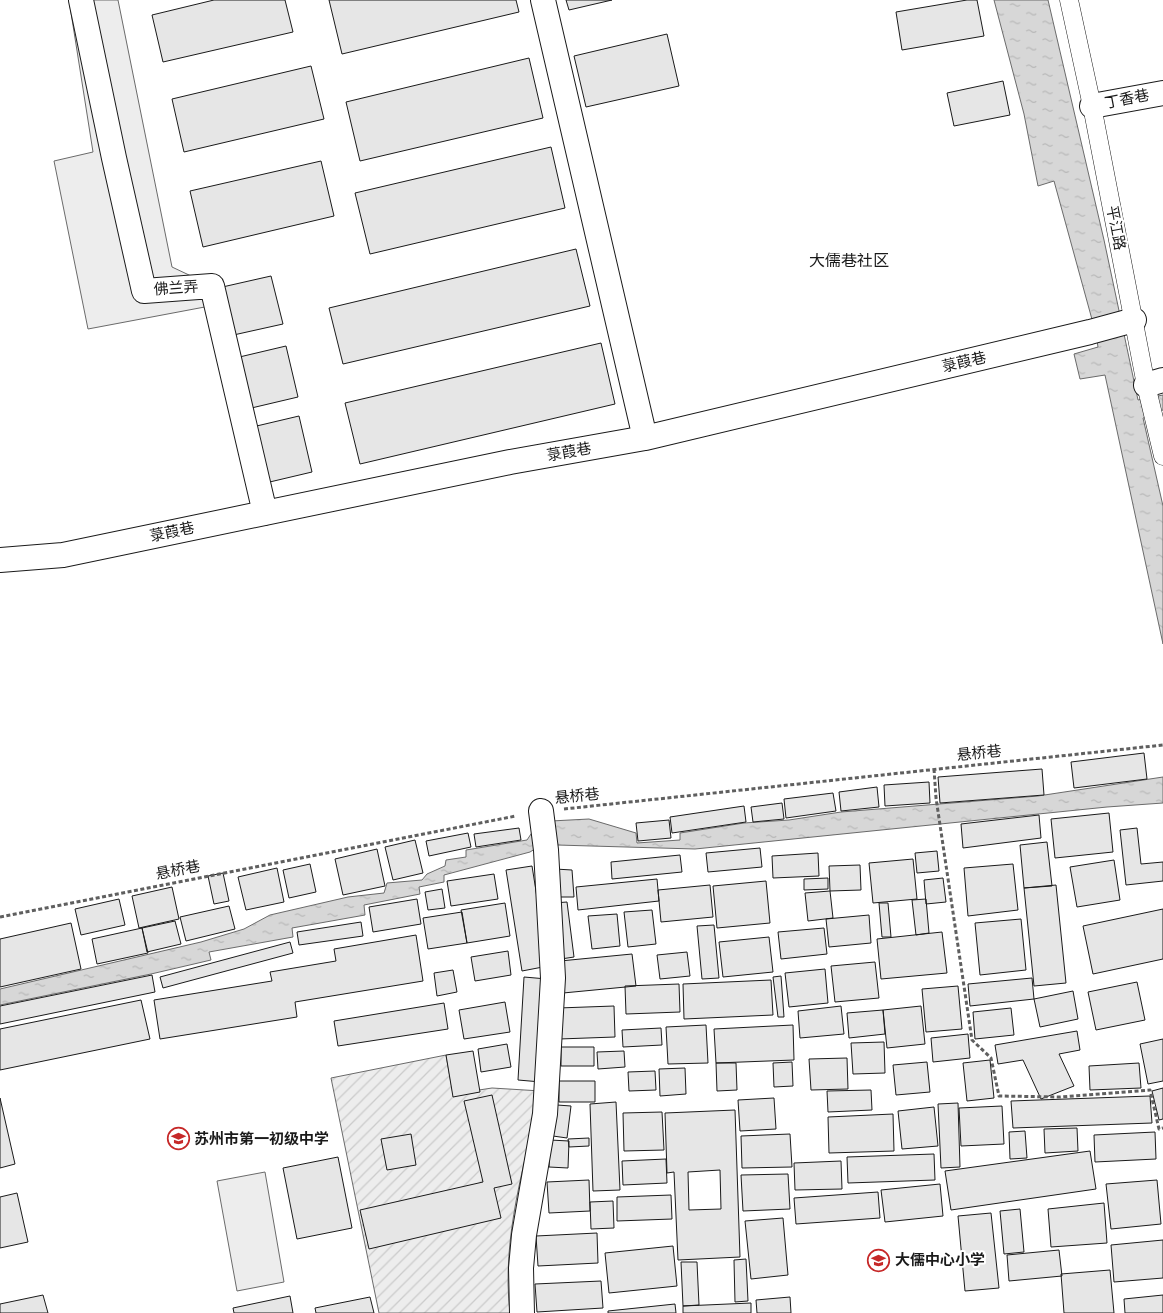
<svg xmlns="http://www.w3.org/2000/svg" width="1163" height="1313" viewBox="0 0 1163 1313" font-family="'Golos Text','Noto Sans SC',sans-serif">
	<style>
		.built { fill: #ededed; stroke: #6a6a6a }
		.garden { fill: url(#garden-furrows); stroke: #6a6a6a }
		.water { fill: url(#water-ripples); stroke: #6a6a6a }
		.building { fill: #e6e6e6; stroke: #1a1a1a; fill-rule: evenodd }
		.lines { fill: none; stroke-linecap: round; stroke-linejoin: round }
		.pedestrian-casing { stroke: #1a1a1a; stroke-width: 19 }
		.minor-casing { stroke: #1a1a1a; stroke-width: 26 }
		.path { stroke: #5f5f5f; stroke-width: 3; stroke-dasharray: 4 2.5; stroke-linecap: butt }
		.pedestrian { stroke: #fff; stroke-width: 18 }
		.minor { stroke: #fff; stroke-width: 24 }
		.labels { text-anchor: middle; stroke-width: 4; stroke-linejoin: round; paint-order: stroke }
		.street-label { font-size: 15px; fill: #1a1a1a; stroke: #fff }
		.poi-label { font-size: 15px; font-weight: bold; fill: #1a1a1a; stroke: #fff; text-anchor: start }
		.neighbourhood-label { font-size: 16px; fill: #1a1a1a; stroke: #fff }
	</style>
	<defs>
		<pattern id="garden-furrows" width="10" height="10" patternUnits="userSpaceOnUse" patternTransform="scale(1.25)"><rect width="10" height="10" fill="#ededed"/><path d="M-1 1l2-2M0 10L10 0M9 11l2-2" fill="none" stroke="#cbcbcb"/></pattern>
		<pattern id="water-ripples" width="26" height="14" patternUnits="userSpaceOnUse" patternTransform="scale(1.25)"><rect width="26" height="14" fill="#d7d7d7"/><path d="M2 4q2-2 4 0t4 0M15 11q2-2 4 0t4 0" fill="none" stroke="#b8b8b8"/></pattern>
	</defs>
	<rect width="100%" height="100%" fill="#fff"/>
	<path class="built" d="M69,0H118L172,267L206,283L210,306L88,329L54,161L93,152Z
		M265,1172L284,1282L237,1291L217,1181Z"/>
	<path class="garden" d="M446,1055L453,1094L492,1088L541,1091C525,1163 501,1238 510,1313H379L331,1078Z"/>
	<path class="water" d="M994,0H1048L1104,240L1138,400L1163,395V410L1143,418L1163,506V644L1105,375L1080,379L1074,354L1098,347L1096,334L1054,181L1038,186L1024,114Z
		M1163,777V803L1107,807L695,849L557,845L538,847L530,852L444,875V882L419,887L420,894L364,905L365,915L292,928L293,937L209,952L211,960L151,974L0,1005V989L201,942L244,929L270,915L348,897L384,893L387,883L422,880L427,874L445,866L446,860L466,857V850L527,840L537,825L551,821L589,819L636,833L637,843L680,840V833L744,823L789,820L841,812L1038,796Z"/>
	<path class="building" d="M214,0H285L293,32L163,62L152,15Z
		M329,0H516L519,12L342,54Z
		M566,0H612L569,10Z
		M967,0H977L984,36L902,50L896,12Z
		M667,34L679,86L586,107L574,56Z
		M529,58L543,118L360,161L346,102Z
		M311,66L324,119L184,152L172,99Z
		M1003,81L1010,115L954,126L947,93Z
		M551,147L565,208L370,254L355,193Z
		M321,161L334,216L203,247L190,191Z
		M576,249L590,306L343,364L329,308Z
		M271,276L283,324L229,336L218,288Z
		M601,343L615,404L360,464L345,403Z
		M286,346L298,397L243,410L231,359Z
		M299,416L312,472L257,485L244,429Z
		M1144,753L1147,779L1074,788L1071,762Z
		M1042,769L1044,795L940,803L938,777Z
		M929,782L930,803L885,806L884,785Z
		M877,787L879,807L841,811L839,792Z
		M833,793L836,811L786,818L784,799Z
		M782,803L784,819L753,822L751,807Z
		M744,806L746,822L672,833L670,817Z
		M1109,813L1113,852L1055,858L1051,819Z
		M1039,815L1041,838L963,848L961,824Z
		M669,820L671,838L638,841L636,823Z
		M519,828L521,840L476,847L474,834Z
		M1137,828L1141,864L1163,862V881L1126,885L1120,830Z
		M468,833L471,847L429,856L426,841Z
		M415,840L423,873L393,880L385,847Z
		M1047,842L1052,886L1024,888L1020,845Z
		M760,848L762,867L708,872L706,853Z
		M377,849L385,886L343,895L335,859Z
		M937,851L939,871L917,873L915,853Z
		M818,853L819,876L773,878L772,856Z
		M680,855L682,872L612,879L611,862Z
		M913,859L917,899L873,903L869,863Z
		M1114,860L1120,900L1077,907L1070,867Z
		M310,864L316,892L289,898L283,870Z
		M1013,864L1018,910L968,916L964,868Z
		M860,865L861,890L830,891L829,866Z
		M532,866L548,966L522,971L506,870Z
		M277,868L284,902L246,910L238,877Z
		M555,869L572,870L574,897H554Z
		M223,873L229,901L214,904L208,876Z
		M494,874L498,899L451,906L447,881Z
		M828,878V889L804,890V879Z
		M943,878L946,902L926,904L924,880Z
		M657,879L659,901L578,910L576,887Z
		M766,881L770,923L717,928L713,886Z
		M710,885L713,917L661,922L658,890Z
		M1056,885L1066,983L1034,986L1024,888Z
		M172,887L179,919L139,928L132,896Z
		M442,889L445,908L428,910L425,892Z
		M830,891L833,918L808,921L805,893Z
		M119,899L125,925L81,935L75,909Z
		M417,899L421,924L373,932L369,907Z
		M926,899L929,933L916,935L912,900Z
		M567,902L574,957L561,959L554,903Z
		M505,903L510,936L467,943L461,910Z
		M879,903H888L891,937H882Z
		M229,906L235,929L186,941L180,917Z
		M1163,909V959L1093,974L1083,926Z
		M652,910L656,944L628,947L624,912Z
		M462,912L467,943L428,949L423,918Z
		M617,914L620,946L592,949L588,916Z
		M869,915L871,943L829,947L826,919Z
		M1021,919L1026,970L980,975L975,923Z
		M175,921L181,944L147,952L142,928Z
		M361,922L363,936L299,945L297,932Z
		M71,923L81,969L0,987V939Z
		M714,925L719,978L702,979L697,926Z
		M142,928L148,953L97,964L92,939Z
		M824,928L827,954L781,959L778,932Z
		M942,932L947,973L881,979L877,939Z
		M416,935L423,981L295,1002L297,1017L160,1039L154,1000L272,981L270,972L336,961L334,949Z
		M769,937L773,972L723,977L719,942Z
		M290,942L293,953L163,988L160,977Z
		M508,951L511,975L475,981L471,957Z
		M687,952L690,976L660,979L657,955Z
		M632,954L636,986L563,993L560,961Z
		M875,962L879,998L835,1002L831,966Z
		M825,969L828,1003L789,1007L785,973Z
		M453,970L457,992L437,996L434,973Z
		M152,975L155,992L0,1024V1006Z
		M781,976L784,1017H778L773,977Z
		M524,977L547,979L541,1082L518,1080Z
		M1032,978L1034,999L970,1006L968,984Z
		M771,980L773,1015L684,1019L683,984Z
		M1137,982L1145,1020L1096,1030L1088,992Z
		M679,984L680,1012L626,1014L625,986Z
		M958,986L962,1029L926,1032L922,989Z
		M1073,991L1078,1019L1040,1027L1034,999Z
		M141,1000L150,1039L0,1070V1029Z
		M505,1002L510,1032L464,1039L459,1010Z
		M444,1003L448,1029L338,1046L334,1021Z
		M614,1006L615,1037L559,1039L558,1008Z
		M841,1006L844,1034L800,1038L798,1011Z
		M921,1006L925,1044L887,1048L883,1010Z
		M1011,1008L1014,1035L975,1039L973,1012Z
		M883,1010L885,1034L849,1038L847,1013Z
		M706,1025L708,1063L668,1064L666,1027Z
		M793,1025L794,1060L716,1063L714,1029Z
		M661,1028L662,1045L623,1047L622,1030Z
		M1077,1031L1080,1050L1059,1054L1074,1086L1041,1099L1023,1060L998,1064L995,1045Z
		M968,1034L970,1058L933,1062L931,1038Z
		M1163,1039V1081L1148,1084L1140,1044Z
		M884,1042L885,1073L853,1074L851,1043Z
		M507,1044L511,1067L481,1072L478,1049Z
		M561,1047H594V1066H561Z
		M473,1051L480,1092L453,1097L446,1055Z
		M624,1051L625,1067L598,1069L597,1052Z
		M847,1058L848,1089L811,1090L809,1059Z
		M990,1060L994,1098L967,1101L963,1063Z
		M792,1062L793,1086L774,1087L773,1063Z
		M927,1062L930,1092L896,1095L893,1065Z
		M716,1063H736L737,1090L717,1091Z
		M1139,1063L1141,1088L1090,1090L1089,1066Z
		M685,1068L686,1094L660,1096L659,1069Z
		M655,1071L656,1090L629,1091L628,1072Z
		M559,1081H595V1102H559Z
		M1163,1088V1119L1159,1120L1152,1091Z
		M871,1090L872,1110L828,1112L827,1091Z
		M492,1095L512,1184L494,1188L501,1218L369,1249L360,1210L483,1182L464,1101Z
		M1150,1096L1152,1123L1013,1128L1011,1101Z
		M0,1098L15,1164L0,1168Z
		M774,1098L776,1129L740,1131L738,1100Z
		M616,1102L620,1190L593,1191L590,1104Z
		M958,1103L960,1167L941,1168L938,1104Z
		M557,1105L571,1106L567,1138L553,1136Z
		M1002,1106L1004,1144L961,1146L959,1108Z
		M934,1107L938,1146L902,1149L898,1111Z
		M735,1110L740,1257L678,1260L674,1172L667,1173L665,1113ZM720,1170L721,1209L689,1210L688,1172Z
		M662,1112L664,1150L624,1151L623,1113Z
		M893,1114L894,1151L829,1153L828,1117Z
		M1077,1128L1078,1151L1045,1153L1044,1129Z
		M1025,1131L1027,1158L1010,1159L1009,1132Z
		M1155,1132L1156,1159L1095,1162L1094,1135Z
		M411,1134L416,1165L387,1170L381,1139Z
		M790,1134L792,1167L742,1168L741,1136Z
		M589,1138V1146L569,1147L568,1139Z
		M550,1140L569,1141L568,1168L549,1167Z
		M1090,1151L1096,1189L951,1210L945,1171Z
		M934,1154L935,1180L848,1183L847,1157Z
		M338,1157L352,1228L297,1239L283,1168Z
		M666,1159L667,1183L623,1185L622,1161Z
		M841,1161L842,1189L795,1190L794,1163Z
		M788,1174L790,1209L743,1211L741,1175Z
		M589,1180L590,1211L549,1213L547,1182Z
		M1157,1180L1161,1224L1111,1229L1106,1184Z
		M940,1184L943,1216L885,1222L881,1190Z
		M878,1192L880,1218L796,1224L794,1198Z
		M17,1193L28,1242L0,1248V1197Z
		M671,1195L672,1219L617,1221V1197Z
		M613,1201L614,1228L591,1229L590,1202Z
		M1104,1203L1107,1243L1051,1247L1048,1209Z
		M1020,1209L1024,1252L1004,1254L1000,1211Z
		M991,1213L999,1288L965,1291L958,1216Z
		M783,1218L788,1275L751,1279L745,1221Z
		M597,1233L598,1263L538,1266L536,1236Z
		M1163,1240V1278L1114,1282L1111,1245Z
		M673,1246L677,1286L609,1293L605,1253Z
		M1059,1250L1062,1276L1009,1281L1007,1255Z
		M746,1259L748,1301L735,1302L734,1260Z
		M681,1262H697L699,1305L683,1306Z
		M1110,1270L1114,1313H1064L1061,1274Z
		M601,1281L603,1308L537,1312L535,1284Z
		M43,1295L48,1313H0V1304Z
		M1163,1295V1313H1125L1124,1299Z
		M290,1296L293,1313H234L233,1308Z
		M370,1297L374,1313H316L315,1308Z
		M790,1297L791,1313H757L756,1300Z
		M751,1303V1313H683V1306Z
		M675,1304L676,1313H608V1311Z"/>
	<g class="lines">
		<defs>
			<path id="pedestrian" d="M1069,0L1092,106L1146,385L1163,456"/>
			<path id="minor" d="M81,0L114,158L144,291L212,286L265,513
				M543,0L645,438
				M1092,106L1163,93
				M1146,385L1163,380
				M0,560L63,555L510,462L645,438L1090,332L1134,320
				M522,1313L521,1268L524,1235L545,1114L553,978L546,850L541,811"/>
		</defs>
		<use href="#pedestrian" class="pedestrian-casing"/>
		<use href="#minor" class="minor-casing"/>
		<path class="path" d="M934,769L936,798L972,1040L991,1058L999,1096L1060,1097L1150,1090L1159,1129L1163,1128
			M564,809L1163,745
			M0,917L516,816"/>
		<use href="#pedestrian" class="pedestrian"/>
		<use href="#minor" class="minor"/>
	</g>
	<defs>
		<symbol id="school-ring" viewBox="-11 -11 22 22"><circle r="9.5" fill="#fff" stroke="#c62828" stroke-width="1.5"/><path d="M0-5L7-2L0 1L-7-2ZM-4 1L0 2.5L4 1V4Q0 6-4 4Z" fill="#c62828"/></symbol>
	</defs>
	<g fill-rule="evenodd">
		<use href="#school-ring" x="166" y="1126" width="25" height="25"/>
		<use href="#school-ring" x="866" y="1248" width="25" height="25"/>
	</g>
	<g class="labels">
		<g class="street-label">
			<text transform="translate(1127 99) rotate(-11)" y="5">丁香巷</text>
			<text transform="translate(1116 228) rotate(79)" y="5">平江路</text>
			<text transform="translate(176 288) rotate(-4)" y="5">佛兰弄</text>
			<text transform="translate(964 362) rotate(-13)" y="5">菉葭巷</text>
			<text transform="translate(569 452) rotate(-10)" y="5">菉葭巷</text>
			<text transform="translate(172 532) rotate(-12)" y="5">菉葭巷</text>
			<text transform="translate(979 753) rotate(-6)" y="5">悬桥巷</text>
			<text transform="translate(577 796) rotate(-6)" y="5">悬桥巷</text>
			<text transform="translate(178 870) rotate(-11)" y="5">悬桥巷</text>
		</g>
		<g class="poi-label">
			<text x="194" y="1144">苏州市第一初级中学</text>
			<text x="895" y="1265">大儒中心小学</text>
		</g>
		<g class="neighbourhood-label">
			<text x="849" y="266">大儒巷社区</text>
		</g>
	</g>
</svg>
